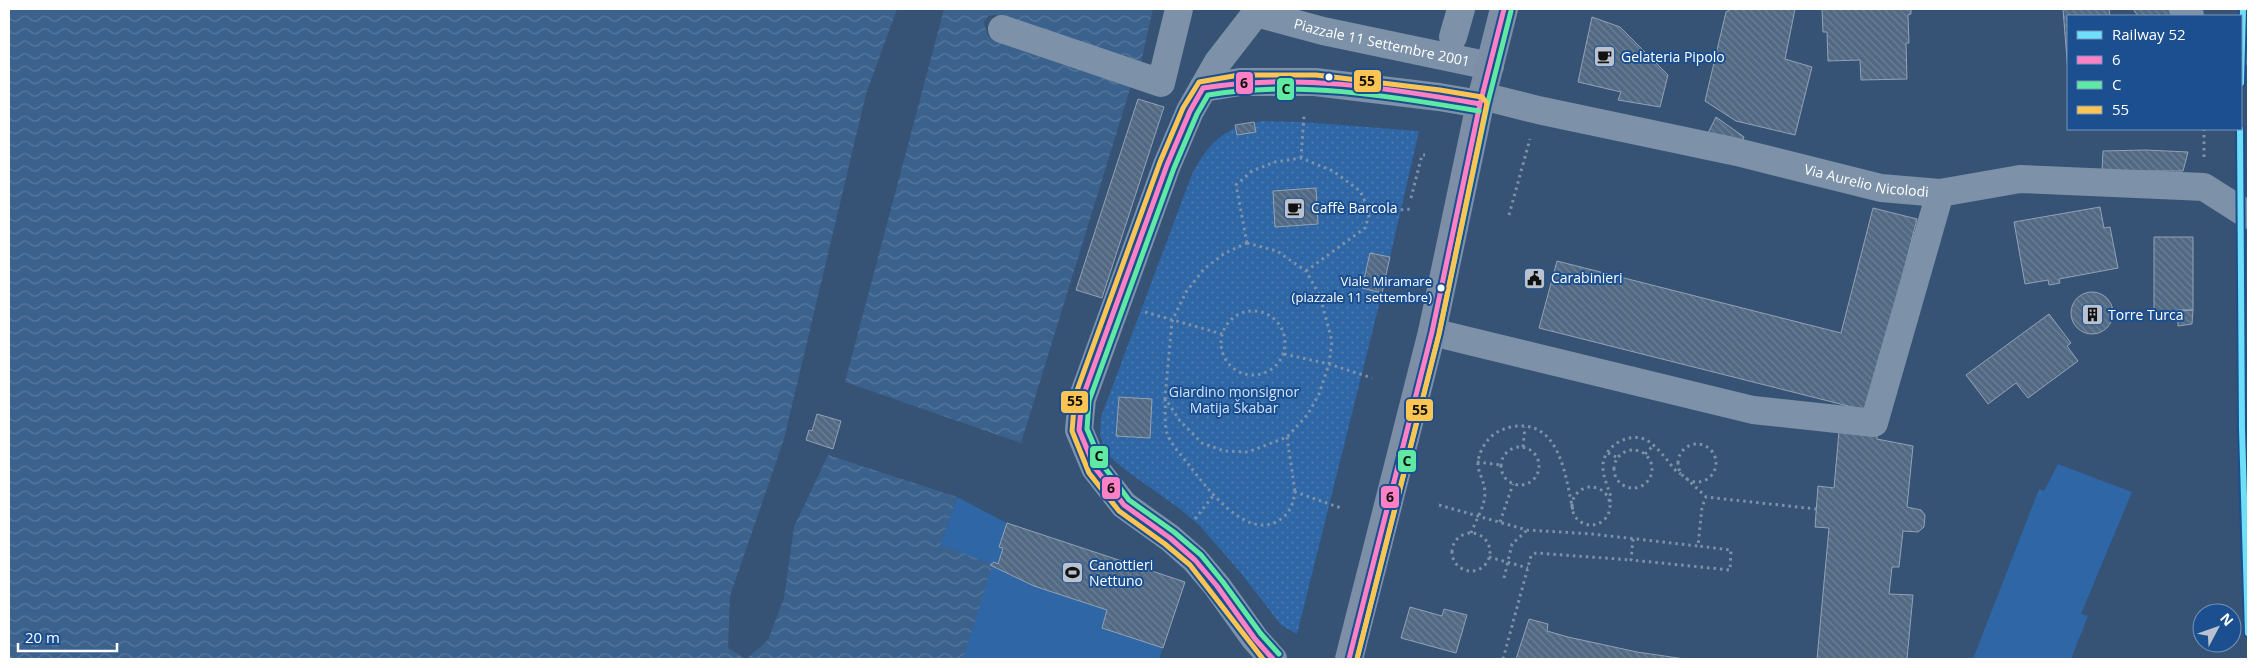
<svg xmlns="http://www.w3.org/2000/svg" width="2257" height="668" viewBox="0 0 2257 668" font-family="'Open Sans',sans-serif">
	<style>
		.grass { fill: url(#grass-dots) }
		.pitch { fill: #2f66a5 }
		.water { fill: url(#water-waves) }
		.building { fill: url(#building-back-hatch); stroke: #92a2b6 }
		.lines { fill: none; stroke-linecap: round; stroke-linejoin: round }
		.path { stroke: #7d92a8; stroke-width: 3; stroke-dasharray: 2.5 4; stroke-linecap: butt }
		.minor { stroke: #7d92a8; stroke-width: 28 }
		.major { stroke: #7d8ea7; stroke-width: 28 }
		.bus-1-casing { stroke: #1b4f8f; stroke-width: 9 }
		.bus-2-casing { stroke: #1b4f8f; stroke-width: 9 }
		.bus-3-casing { stroke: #1b4f8f; stroke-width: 9 }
		.bus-1 { stroke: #ff80c5; stroke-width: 5 }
		.bus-2 { stroke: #60e9a3; stroke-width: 5 }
		.bus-3 { stroke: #fcc553; stroke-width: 5 }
		.rail-1-casing { stroke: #1b4f8f; stroke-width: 10 }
		.rail-1 { stroke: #6ddff8; stroke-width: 6 }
		.bus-dot { fill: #fff; stroke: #1b4f8f; stroke-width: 2 }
		.labels { text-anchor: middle; stroke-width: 4; stroke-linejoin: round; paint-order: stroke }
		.bus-label { font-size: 13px; fill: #fff; stroke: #1b4f8f; text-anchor: end }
		.street-label { font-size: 14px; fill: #fff; stroke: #1b4f8f }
		.poi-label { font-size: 14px; fill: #fff; stroke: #1b4f8f; text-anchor: start }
		.park-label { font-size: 14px; fill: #cfe3fa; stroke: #1b4f8f }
		.line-badge { stroke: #1b4f8f; stroke-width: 2 }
		.pale-badge-label { font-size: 14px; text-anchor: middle; font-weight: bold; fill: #111 }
	</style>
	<defs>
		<pattern id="grass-dots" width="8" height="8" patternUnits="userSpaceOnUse" patternTransform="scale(1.25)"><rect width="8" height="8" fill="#2f66a5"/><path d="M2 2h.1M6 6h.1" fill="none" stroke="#4e7db2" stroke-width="1.8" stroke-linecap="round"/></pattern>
		<pattern id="water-waves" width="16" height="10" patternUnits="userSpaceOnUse" patternTransform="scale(1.25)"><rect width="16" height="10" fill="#3b618d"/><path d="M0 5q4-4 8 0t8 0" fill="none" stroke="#58799e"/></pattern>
		<pattern id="building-back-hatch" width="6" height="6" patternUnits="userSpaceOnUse" patternTransform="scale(1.25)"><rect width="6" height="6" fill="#526984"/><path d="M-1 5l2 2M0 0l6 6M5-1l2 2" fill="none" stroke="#6c8096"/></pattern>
	</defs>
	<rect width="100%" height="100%" fill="#365274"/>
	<path class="grass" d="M1261,121L1303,122L1419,131L1390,257L1370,253L1362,288L1382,293L1297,634L1281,625L1240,572L1200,526L1180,509L1124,469L1107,454L1100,435L1101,417L1192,174C1210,141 1224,128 1261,121Z"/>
	<path class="pitch" d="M2058,464L2132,492L2081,614L2088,616L2071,659H1973L2039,489L2044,491Z
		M957,497L1007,523L1185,582L1159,659H963L940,545Z"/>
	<path class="water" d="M9,9H897L866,94L784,439L730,596L728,648L746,659L768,640L784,598L794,527L828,455L957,497L940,545L993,564L963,659H9Z
		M944,9H1153L1141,62L996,15L988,16L984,23L988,36L1131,86L1021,443L845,382Z"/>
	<path class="building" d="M1731,9H1795L1785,59L1812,67L1795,135L1736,121L1705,101L1726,12Z
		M1822,9H1911V14L1908,15L1909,43H1906L1907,79L1861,80L1860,60L1828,61L1827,32H1823Z
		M2063,9H2109L2110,16H2068V73Z
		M2133,9H2168L2175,16H2138Z
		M1592,17L1620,27L1668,75L1660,107L1618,100L1621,92L1578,82Z
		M1138,99L1164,107L1102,298L1076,290Z
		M1716,117L1744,137L1743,140L1708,133Z
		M1254,122L1256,132L1237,135L1235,125Z
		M2145,150L2188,152L2183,171H2102L2103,151Z
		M1316,188L1318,224L1275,227L1273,191Z
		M2100,207L2104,228L2110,227L2118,268L2059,279L2060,283L2049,285L2048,280L2025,284L2014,222Z
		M1873,208L1917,219L1868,411L1539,328L1557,261L1841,333Z
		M2154,237H2193V310L2154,313Z
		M1370,253L1390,257L1382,293L1362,288Z
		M2071 313a21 21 0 1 1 42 0a21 21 0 1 1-42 0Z
		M2178,310H2193L2192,324L2178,326Z
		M2049,314L2071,343L2067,346L2078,361L2028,398L2016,383L1988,404L1966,375Z
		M1119,397L1152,399L1150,438L1116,436Z
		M817,414L841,421L833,449L806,440L809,430L812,431Z
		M1839,431L1877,434V439L1913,446L1907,507L1921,510L1925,515L1924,527L1918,532L1903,531L1899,567H1892L1889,594L1913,595L1907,659H1817L1829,528L1815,527L1818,486L1834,488Z
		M1007,523L1185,582L1163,648L1102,628L1107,610L1034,586L990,565L994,562L998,564L1003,548L999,547Z
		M1410,607L1442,616L1444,609L1467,615L1456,653L1401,638Z
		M1529,619L1548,624L1547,631L1568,637L1637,652L1685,659H1516Z"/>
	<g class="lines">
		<path class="path" d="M2204,157V129
			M1301,158L1304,116
			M1411,198L1422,155H1425
			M1509,215L1530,139
			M1247,243L1277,251L1306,271L1320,296L1332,341L1329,364L1319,394L1308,414L1287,437L1248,452L1224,451L1202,443L1180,421L1165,398L1172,321L1186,292L1204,269L1225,253Z
			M1247,243L1236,185L1252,171L1275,162L1301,158L1333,171L1360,191L1370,212L1412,209
			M1306,271L1365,228L1370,212
			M1221 343a32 32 0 1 1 64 0a32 32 0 1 1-64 0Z
			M1145,312L1222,334
			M1284,354L1329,364L1372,378
			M1165,399C1166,409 1164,424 1167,433C1171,445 1182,456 1189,465C1206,487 1244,538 1276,522C1289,515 1293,506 1295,492L1341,508
			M1287,437L1295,492
			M1678 463a19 19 0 1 1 38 0a19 19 0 1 1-38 0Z
			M1523,447L1525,427
			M1501 466a19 19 0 1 1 38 0a19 19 0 1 1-38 0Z
			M1614 469a19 19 0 1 1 38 0a19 19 0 1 1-38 0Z
			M1608,453L1618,458
			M1645,454L1653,446
			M1477,462L1501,465
			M1686,478L1706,497L1816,509
			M1572 506a19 19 0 1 1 38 0a19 19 0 1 1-38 0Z
			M1610,502L1611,497C1608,487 1603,477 1603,467C1602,446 1631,430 1648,441C1659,448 1668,462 1677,472L1681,474
			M1439,505L1527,530L1592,534L1698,546L1702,507L1706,497
			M1195,519L1213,496
			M1500,522L1513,484
			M1452 552a19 19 0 1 1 38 0a19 19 0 1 1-38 0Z
			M1471,533C1476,520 1485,506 1485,493C1484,474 1472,470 1482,449C1488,437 1497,430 1511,427C1560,417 1566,478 1573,511
			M1633,539L1631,560L1730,570L1731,550L1698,546
			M1489,557L1528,568
			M1504,578L1512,544L1526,531
			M1503,659L1531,556L1536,553L1631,560"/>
		<g class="minor">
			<path d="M2183,9L2190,16"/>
			<path d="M1002,29L1161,83L1179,9"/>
			<path d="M1453,37L1461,9"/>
			<path d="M2241,46L2248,51"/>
			<path d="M1203,88L1240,82H1315L1439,97L1480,104"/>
			<path id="s1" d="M1482,96L1538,110L1737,152L1881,188L1940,193L2020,179L2182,186L2204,187L2248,215"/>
			<path d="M1432,332L1753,410L1874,423L1940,193"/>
			<path id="s2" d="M1273,659L1255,639L1217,586L1195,560L1170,538L1124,505L1095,468L1079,430L1082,399L1167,165L1190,111L1218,62L1256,13L1323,31L1490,66"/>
		</g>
		<path class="major" d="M1349,659L1432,332L1480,104L1504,9"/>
		<defs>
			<path id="bus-1" d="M1273,659L1255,639L1217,586L1195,560L1170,538L1124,505L1095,468L1079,430L1082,399L1167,165L1190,111L1203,88C1295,73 1389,88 1480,104
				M1349,659L1432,332L1480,104L1504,9"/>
			<path id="bus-2" d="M1279,654L1261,634L1223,582L1201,555L1174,532L1129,500L1102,464L1087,429L1089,401L1174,168L1197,114L1208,95C1297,80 1390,96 1479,111
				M1357,659L1439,334L1487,106L1511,11"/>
			<path id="bus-3" d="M1263,659L1190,565L1165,544L1119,511L1089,473L1072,431L1075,396L1160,162L1183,108L1199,82L1239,75H1316L1440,90L1482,97L1487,103L1439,334L1357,659"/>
		</defs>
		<use href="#bus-1" class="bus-1-casing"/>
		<use href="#bus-2" class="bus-2-casing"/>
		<use href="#bus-3" class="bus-3-casing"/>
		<use href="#bus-1" class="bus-1"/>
		<use href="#bus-2" class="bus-2"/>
		<use href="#bus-3" class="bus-3"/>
		<defs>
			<path id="rail-1" d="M2241,83L2243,9
				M2240,129L2242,429L2248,633"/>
		</defs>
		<use href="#rail-1" class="rail-1-casing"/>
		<use href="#rail-1" class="rail-1"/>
	</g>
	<defs>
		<symbol id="cafe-square" viewBox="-11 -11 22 22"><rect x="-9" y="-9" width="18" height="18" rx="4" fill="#b9c2ce" stroke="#1b4f8f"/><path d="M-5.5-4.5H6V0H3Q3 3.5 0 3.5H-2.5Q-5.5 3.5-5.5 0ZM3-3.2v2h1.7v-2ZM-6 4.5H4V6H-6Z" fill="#111"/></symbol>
		<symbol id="civic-square" viewBox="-11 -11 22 22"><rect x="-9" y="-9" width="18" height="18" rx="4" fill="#b9c2ce" stroke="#1b4f8f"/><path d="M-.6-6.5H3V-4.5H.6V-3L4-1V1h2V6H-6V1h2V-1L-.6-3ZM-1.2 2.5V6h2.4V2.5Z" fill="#111"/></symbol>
		<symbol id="building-square" viewBox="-11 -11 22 22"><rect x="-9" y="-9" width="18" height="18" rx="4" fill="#b9c2ce" stroke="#1b4f8f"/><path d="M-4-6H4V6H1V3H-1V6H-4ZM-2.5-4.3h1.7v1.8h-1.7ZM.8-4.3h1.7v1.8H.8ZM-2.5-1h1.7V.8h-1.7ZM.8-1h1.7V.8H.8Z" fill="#111"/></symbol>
		<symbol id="stadium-square" viewBox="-11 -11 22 22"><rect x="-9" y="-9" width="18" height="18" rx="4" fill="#b9c2ce" stroke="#1b4f8f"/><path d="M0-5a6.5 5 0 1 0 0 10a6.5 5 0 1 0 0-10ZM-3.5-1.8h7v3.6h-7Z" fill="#111"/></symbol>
	</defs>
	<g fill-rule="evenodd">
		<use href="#cafe-square" x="1592" y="44" width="25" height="25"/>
		<use href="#cafe-square" x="1282" y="196" width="25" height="25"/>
		<use href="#civic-square" x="1522" y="266" width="25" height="25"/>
		<use href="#building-square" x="2080" y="302" width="25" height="25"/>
		<use href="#stadium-square" x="1060" y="560" width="25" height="25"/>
	</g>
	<g class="bus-dot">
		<circle cx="1329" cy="77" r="4.5"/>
		<circle cx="1441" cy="288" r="4.5"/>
	</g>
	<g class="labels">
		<g class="bus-label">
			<text x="1432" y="286">Viale Miramare<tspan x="1432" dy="16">(piazzale 11 settembre)</tspan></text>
		</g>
		<g class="street-label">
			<text dy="5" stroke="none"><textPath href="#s2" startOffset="891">Piazzale 11 Settembre 2001</textPath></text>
			<text dy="5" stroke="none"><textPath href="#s1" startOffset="394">Via Aurelio Nicolodi</textPath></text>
		</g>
		<g class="poi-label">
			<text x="1621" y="62">Gelateria Pipolo</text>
			<text x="1311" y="213">Caffè Barcola</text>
			<text x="1551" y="283">Carabinieri</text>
			<text x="2108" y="320">Torre Turca</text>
			<text x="1089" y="570">Canottieri<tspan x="1089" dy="16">Nettuno</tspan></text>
		</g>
		<g class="park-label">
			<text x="1234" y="397">Giardino monsignor<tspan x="1234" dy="16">Matija Škabar</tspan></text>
		</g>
	</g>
	<g class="line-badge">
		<rect x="1353" y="69" width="29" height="24" rx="5" fill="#fcc553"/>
		<rect x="1235" y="71" width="19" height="24" rx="5" fill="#ff80c5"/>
		<rect x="1276" y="77" width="19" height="24" rx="5" fill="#60e9a3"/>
		<rect x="1060" y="390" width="29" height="24" rx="5" fill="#fcc553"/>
		<rect x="1405" y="398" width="29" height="24" rx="5" fill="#fcc553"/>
		<rect x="1089" y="445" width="20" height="24" rx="5" fill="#60e9a3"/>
		<rect x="1397" y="449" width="20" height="24" rx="5" fill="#60e9a3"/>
		<rect x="1101" y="476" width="20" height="24" rx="5" fill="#ff80c5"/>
		<rect x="1380" y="485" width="20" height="24" rx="5" fill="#ff80c5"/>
	</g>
	<g class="pale-badge-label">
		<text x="1367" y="86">55</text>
		<text x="1244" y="88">6</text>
		<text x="1286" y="94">C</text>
		<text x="1075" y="406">55</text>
		<text x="1420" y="415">55</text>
		<text x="1099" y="461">C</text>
		<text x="1407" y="466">C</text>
		<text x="1111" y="493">6</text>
		<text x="1390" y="502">6</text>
	</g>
	<rect width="2257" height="668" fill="none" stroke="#ffffff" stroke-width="20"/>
	<rect x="2067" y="15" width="175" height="115" fill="#1b4f8f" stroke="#7695bc"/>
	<rect x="2077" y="31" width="25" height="8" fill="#6ddff8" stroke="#7695bc"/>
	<text x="2112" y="40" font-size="15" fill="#ffffff">Railway 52</text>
	<rect x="2077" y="56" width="25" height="8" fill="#ff80c5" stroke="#7695bc"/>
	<text x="2112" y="65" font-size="15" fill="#ffffff">6</text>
	<rect x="2077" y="81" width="25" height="8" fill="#60e9a3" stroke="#7695bc"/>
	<text x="2112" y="90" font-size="15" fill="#ffffff">C</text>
	<rect x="2077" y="106" width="25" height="8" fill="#fcc553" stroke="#7695bc"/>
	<text x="2112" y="115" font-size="15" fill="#ffffff">55</text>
	<g transform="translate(2217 628) rotate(49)"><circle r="24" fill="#1b4f8f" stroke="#7695bc"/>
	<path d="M0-4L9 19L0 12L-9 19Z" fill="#b9c2ce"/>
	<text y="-8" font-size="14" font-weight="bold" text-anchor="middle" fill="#ffffff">N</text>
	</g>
	<path d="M18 643v8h99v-8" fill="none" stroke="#ffffff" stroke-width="2.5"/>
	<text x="25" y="643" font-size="15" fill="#ffffff" stroke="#1b4f8f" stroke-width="4" paint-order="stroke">20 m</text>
</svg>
